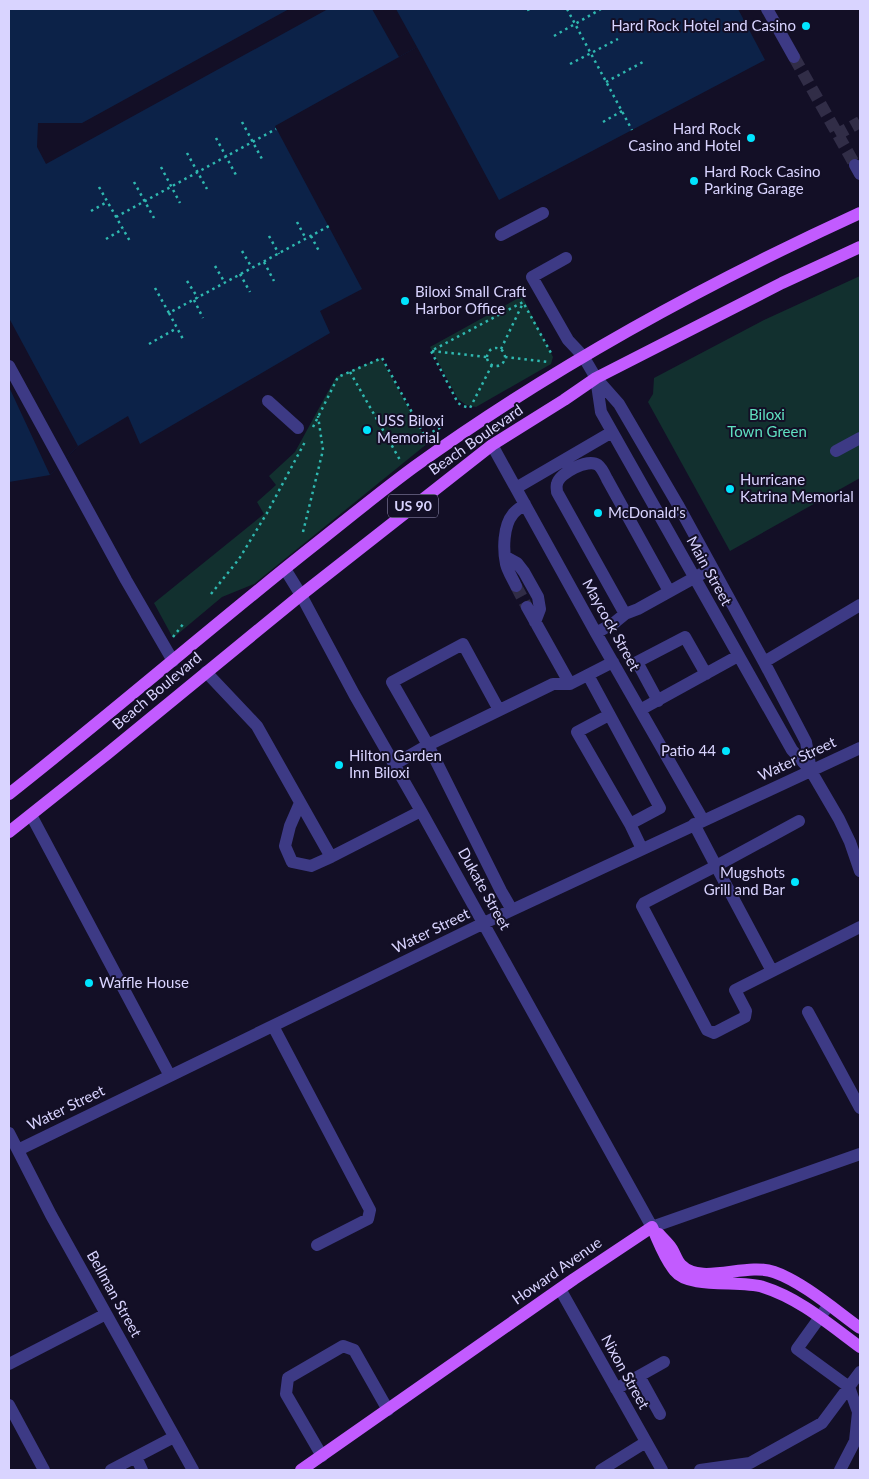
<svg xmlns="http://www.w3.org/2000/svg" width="869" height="1479" viewBox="0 0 869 1479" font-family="Lato,sans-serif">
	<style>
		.green { fill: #12302f }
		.water { fill: #0c2248 }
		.pier { fill: #130f26 }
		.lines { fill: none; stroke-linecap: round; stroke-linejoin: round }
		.minor-tunnel { stroke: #312d47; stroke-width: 12; stroke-dasharray: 12 6; stroke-linecap: butt }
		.path { stroke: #2fb8b0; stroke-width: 2.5; stroke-dasharray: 2.5 4; stroke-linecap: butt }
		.minor { stroke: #3d3a85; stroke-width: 12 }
		.major { stroke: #c25bff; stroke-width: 12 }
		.poi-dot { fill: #00e5ff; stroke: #130f26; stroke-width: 2 }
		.labels { text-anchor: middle; stroke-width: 4; stroke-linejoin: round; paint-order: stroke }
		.shield { fill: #130f26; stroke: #9e99be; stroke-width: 1 }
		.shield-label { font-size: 14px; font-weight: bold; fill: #d9d4ff }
		.poi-label { font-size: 15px; fill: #d9d4ff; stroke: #130f26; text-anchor: start }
		.park-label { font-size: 15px; fill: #5fe0c0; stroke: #130f26 }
		.street-label { font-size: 15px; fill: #d9d4ff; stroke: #130f26 }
	</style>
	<rect width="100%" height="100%" fill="#130f26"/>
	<path class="green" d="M860,276V478L730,551L648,402L653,394L654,378L764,320Z
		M522,296L553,357L551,364L476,407L466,405L458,399L430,347Z
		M381,358L428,443L254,584L222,597L173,638L154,603L264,514L257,502L276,485L269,476L295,452L336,377Z"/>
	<path class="water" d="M9,9H738L765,60L499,200L417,47L275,126L362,289L320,311L330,333L140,444L128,416L78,446L50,475L9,482Z"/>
	<path class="pier" d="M289,9H328L46,164L37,147L38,123H82Z
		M372,9H396L417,47L399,57Z
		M9,318L78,446L50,475L9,387Z"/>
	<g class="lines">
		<path class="minor-tunnel" d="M794,57L855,165
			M836,135L860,122
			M516,586L527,607"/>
		<path class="path" d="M567,9L632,130
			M527,10L530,9
			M554,36L601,9
			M570,64L618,39
			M606,82L643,62
			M242,122L262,159
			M603,122L622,111
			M216,138L236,175
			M187,153L207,189
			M161,167L180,203
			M134,182L154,218
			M99,187L131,243
			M91,211L107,202
			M116,217L276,129
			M297,222L306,239
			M269,236L279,254
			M311,236L320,253
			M106,239L123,229
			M242,251L252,268
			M264,262L274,281
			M215,266L225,283
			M240,274L250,292
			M187,281L198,298
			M155,288L169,313L329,226
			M194,300L203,318
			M169,313L184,341
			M149,344L177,328
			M487 357a9 9 0 1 1 18 0a9 9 0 1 1-18 0Z
			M501,349L523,303
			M432,351L487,357
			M505,357L549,362
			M492,365L470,408L463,406L458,403L431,351L523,302L551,353
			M350,372L400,460
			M313,427L338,377L382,358L425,436L439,428L441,432
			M303,532L323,450L318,416
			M211,594L239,559L267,513L306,440
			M173,637L184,623"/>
		<path class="minor" d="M767,9L794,57
			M855,165L860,174
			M501,235L543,213
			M566,258L532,277L568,340L583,356L596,378L619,404L678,505L764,662L806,742L811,771
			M9,366L126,580L173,661
			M596,378L601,412L792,750L811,771L839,819L850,842L860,871
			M268,401L298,428
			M492,445L596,633L703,820
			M836,451L860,438
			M516,488L612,432
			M506,557L517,563L524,572L538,597L540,609L535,622
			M285,569L301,595L354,694L421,811L652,1227L860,1154
			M516,586C513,579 508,572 506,564C503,550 503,526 513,514C516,510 521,507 525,504
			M669,591L607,479C605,475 602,468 598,465C588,458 559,473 557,484C556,487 557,489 557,492L625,614L638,609L712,568
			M527,607L570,684
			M596,633L614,623L625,614
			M764,662L860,605
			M206,672L257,726L331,857L421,811
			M588,675L660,808L630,824L577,732L609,715
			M658,701L637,662L685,637L706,674
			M499,710L463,644L392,682L428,745L501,891L512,910
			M640,710L738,656
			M395,764L428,745L553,684H570L613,662
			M300,803L290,826L285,846L292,862L311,866L331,857
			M31,815L170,1076
			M630,824L642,849
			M694,824L716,866L644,903L642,906L707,1030L714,1033L745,1017L746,1011L735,990L860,927
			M772,971L716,866L799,821
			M808,1012L860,1108
			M273,1026L370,1210L368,1219L317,1245
			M9,1133L51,1215L193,1470
			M18,1150L484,923L860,748
			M560,1289L662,1470
			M828,1306L797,1349L849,1387L858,1412L855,1441L840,1470
			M9,1364L106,1314
			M639,1376L660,1414
			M616,1389L664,1362
			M9,1405L44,1470
			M322,1456L286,1394L288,1378L343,1346L354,1350L388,1410
			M136,1457L142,1470
			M111,1470L174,1437
			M601,1470L646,1442
			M700,1470L750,1463L822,1423L860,1372"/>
		<path class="major" d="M9,794C108,716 204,633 303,554C340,525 376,495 414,467C553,367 705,284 860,213
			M9,832L107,754L301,595L492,445L564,400L596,378L782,283L860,247
			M652,1227C659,1242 664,1258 675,1271C689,1289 740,1280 763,1287C799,1298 830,1325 860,1347
			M659,1234C663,1239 668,1243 672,1249C675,1254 677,1261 681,1265C701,1286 746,1262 774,1272C803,1282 835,1310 860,1328
			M301,1470L574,1279L652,1227"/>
	</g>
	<g class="poi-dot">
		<circle cx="806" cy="26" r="5"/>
		<circle cx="751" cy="138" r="5"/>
		<circle cx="694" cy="181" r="5"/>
		<circle cx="405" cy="301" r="5"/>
		<circle cx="367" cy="430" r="5"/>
		<circle cx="730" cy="489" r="5"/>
		<circle cx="598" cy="513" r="5"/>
		<circle cx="726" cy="751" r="5"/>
		<circle cx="339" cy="765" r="5"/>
		<circle cx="795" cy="882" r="5"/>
		<circle cx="89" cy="983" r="5"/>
	</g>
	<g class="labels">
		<rect class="shield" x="388" y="494.5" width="50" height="23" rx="4"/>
		<g class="shield-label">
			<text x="413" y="511">US 90</text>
		</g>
		<g class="poi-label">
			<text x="796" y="31" text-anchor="end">Hard Rock Hotel and Casino</text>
			<text x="741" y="134" text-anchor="end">Hard Rock<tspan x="741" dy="17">Casino and Hotel</tspan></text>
			<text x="704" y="177">Hard Rock Casino<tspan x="704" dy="17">Parking Garage</tspan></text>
			<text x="415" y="297">Biloxi Small Craft<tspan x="415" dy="17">Harbor Office</tspan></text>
			<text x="377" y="426">USS Biloxi<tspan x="377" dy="17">Memorial</tspan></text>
			<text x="740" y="485">Hurricane<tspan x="740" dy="17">Katrina Memorial</tspan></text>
			<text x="608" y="518">McDonald's</text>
			<text x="716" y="756" text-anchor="end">Patio 44</text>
			<text x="349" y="761">Hilton Garden<tspan x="349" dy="17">Inn Biloxi</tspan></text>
			<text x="785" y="878" text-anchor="end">Mugshots<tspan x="785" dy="17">Grill and Bar</tspan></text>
			<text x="99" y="988">Waffle House</text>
		</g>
		<g class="park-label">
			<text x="767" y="420">Biloxi<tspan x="767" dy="17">Town Green</tspan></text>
		</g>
		<g class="street-label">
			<text transform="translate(476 440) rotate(-35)" y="5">Beach Boulevard</text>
			<text transform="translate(709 571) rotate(61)" y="5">Main Street</text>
			<text transform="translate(611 625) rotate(61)" y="5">Maycock Street</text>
			<text transform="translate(157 691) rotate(-40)" y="5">Beach Boulevard</text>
			<text transform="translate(797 759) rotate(-25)" y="5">Water Street</text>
			<text transform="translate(484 889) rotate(61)" y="5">Dukate Street</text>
			<text transform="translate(431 931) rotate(-26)" y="5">Water Street</text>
			<text transform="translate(66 1108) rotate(-26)" y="5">Water Street</text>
			<text transform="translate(557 1271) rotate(-35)" y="5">Howard Avenue</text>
			<text transform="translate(114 1294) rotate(61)" y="5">Bellman Street</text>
			<text transform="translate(625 1372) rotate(61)" y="5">Nixon Street</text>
		</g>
	</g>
	<rect width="869" height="1479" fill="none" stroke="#d9d4ff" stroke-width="20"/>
</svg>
